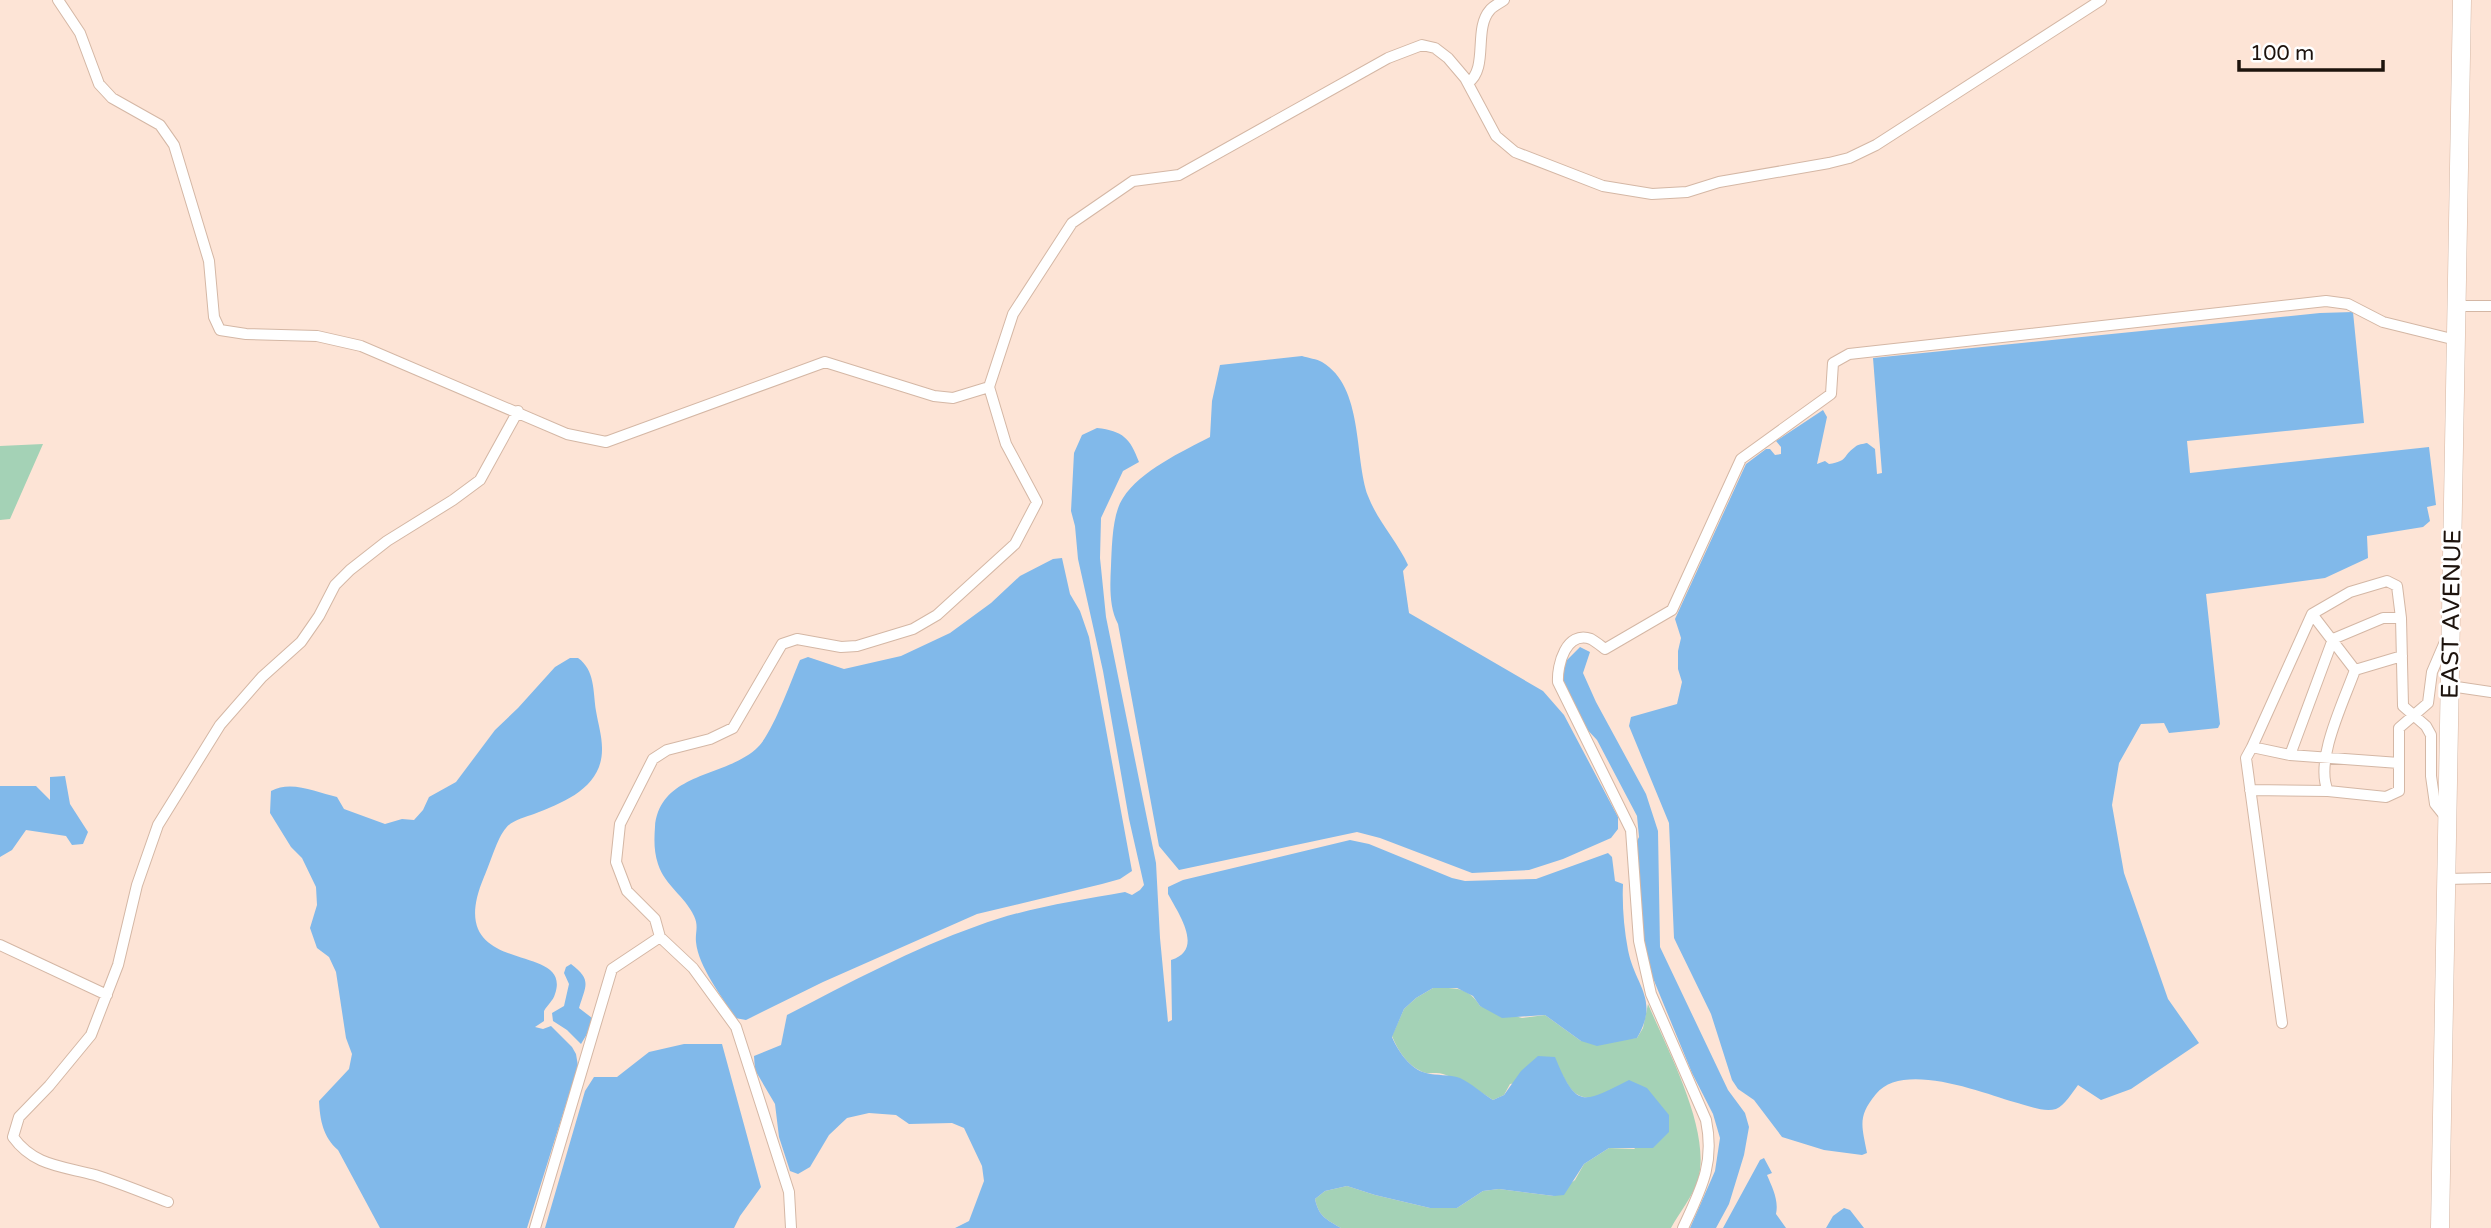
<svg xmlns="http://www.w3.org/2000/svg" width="2491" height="1228" viewBox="0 0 2491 1228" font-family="'Varela Round',sans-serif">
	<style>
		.green { fill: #a4d2b6 }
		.water { fill: #81b9ea }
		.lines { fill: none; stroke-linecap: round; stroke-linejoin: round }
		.street-casing { stroke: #d4b7a5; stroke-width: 12 }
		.primary-casing { stroke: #d4b7a5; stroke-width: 19 }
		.street { stroke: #fff; stroke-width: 10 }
		.primary { stroke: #fff; stroke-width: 18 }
		.labels { text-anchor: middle; stroke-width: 5; stroke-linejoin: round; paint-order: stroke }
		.street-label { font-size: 24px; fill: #1d130d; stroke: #fff }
	</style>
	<rect width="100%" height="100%" fill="#fde4d6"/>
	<path class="green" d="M43,444L10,519L0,520V446Z
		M1433,988C1454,988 1468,986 1480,1006L1522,1018L1545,1015L1581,1041L1637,1038L1643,1028L1648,1004C1667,1049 1712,1131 1698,1180C1693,1196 1679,1213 1671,1228H1341C1326,1219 1319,1217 1315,1199L1325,1191L1347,1186L1375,1195L1430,1208H1457L1483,1191L1499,1189L1554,1196L1575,1180L1584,1164L1609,1148L1635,1149L1594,1098C1576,1098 1571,1091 1563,1076L1510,1084L1504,1095L1493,1100C1478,1090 1460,1079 1443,1074C1437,1072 1431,1074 1426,1073C1409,1068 1398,1051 1392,1036L1404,1009L1416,998Z"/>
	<path class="water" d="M2353,312L2364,423L2187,441L2190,473L2429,447L2436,505L2427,507L2430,521L2423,527L2367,536L2368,558L2325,578L2206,594L2220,724L2218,728L2169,733L2164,723L2141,724L2119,763L2112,805L2124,873L2168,999L2199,1043L2131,1089L2101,1100L2078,1085C2072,1093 2065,1105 2056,1109C2044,1113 2026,1105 2014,1102C1981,1092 1902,1061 1876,1094C1857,1117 1862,1126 1867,1153L1862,1155L1824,1150L1782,1137L1754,1100L1738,1089L1732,1080L1711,1014L1674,938L1669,823L1629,726L1631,717L1677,704L1682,682L1678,669V651L1681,638L1675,619L1746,464L1766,449H1770L1775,455L1781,454V447L1776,441L1823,410L1827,417L1817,464L1825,461L1829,464C1849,461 1842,456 1855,447C1858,444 1863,444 1867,443L1875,449L1877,474L1882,473L1873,358L2320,313Z
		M1302,356C1308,358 1317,359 1322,362C1364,387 1354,457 1368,496C1377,520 1397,541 1408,565L1403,571L1409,613L1543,691L1564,715L1618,817V829L1611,838L1563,859L1529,870L1472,873L1380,838L1357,832L1179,870L1159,846L1118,624C1109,607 1110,585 1111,566C1112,547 1112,514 1123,498C1140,471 1183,451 1210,437L1212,401L1220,365Z
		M1097,428C1123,431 1130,438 1139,462L1123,471L1101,518L1100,558L1106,617L1156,863L1160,938L1168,1022L1172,1020L1171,960C1205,950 1178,913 1168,894V887L1183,880L1350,840L1369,844L1452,878L1465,881L1536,879L1608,853L1612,857L1615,881L1623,884C1622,905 1624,929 1628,950C1635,986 1660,999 1637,1038L1597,1046L1581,1041L1545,1015L1502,1018L1480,1006L1473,996L1457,988H1433L1416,998L1404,1009L1392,1037C1398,1051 1410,1069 1426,1073C1437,1076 1449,1074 1460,1078C1471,1083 1483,1094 1493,1100L1504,1095L1521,1071L1538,1056L1555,1057C1577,1110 1583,1103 1629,1080L1647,1088L1669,1115V1132L1653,1148H1609L1584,1164L1564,1195L1554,1196L1499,1189L1483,1191L1457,1208H1430L1375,1195L1347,1186L1325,1191L1315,1199C1319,1217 1326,1219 1341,1228H955L969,1221L984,1181L982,1166L964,1128L952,1123L909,1124L896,1115L869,1113L847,1118L829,1135L810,1167L798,1174L790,1171L779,1137L775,1104L755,1070L754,1056L781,1045L787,1015C849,983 912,949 977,926C1025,908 1075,901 1125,892L1132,895L1140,890L1144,885L1129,819L1103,671L1078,559L1075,526L1071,511L1074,453L1082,435Z
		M1062,558L1070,594L1080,611L1089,637L1132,871L1120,879L1102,884L977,914L823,982L746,1020L735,1018C723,998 698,966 696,942C695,933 699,926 694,916C685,896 665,886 658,864C654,852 654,840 655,827C660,771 727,778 758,747C773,732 791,681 800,660L808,657L844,669L901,656L950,633L991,603L1020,576L1053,559Z
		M1580,647L1590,652L1583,673L1596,702L1646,794L1658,831L1660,947L1728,1090L1745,1113L1749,1127L1744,1155L1729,1204L1716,1228H1690L1715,1171L1720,1138L1713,1114L1692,1073L1643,954L1634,847L1639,837L1637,816L1597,740L1583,725L1558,674L1567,660Z
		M570,658H578C595,670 593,691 596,711C598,723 602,736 602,748C603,787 565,802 534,814C526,817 512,820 506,828C497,838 490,864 484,877C440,981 574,939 555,994C553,1001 548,1004 544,1011V1021L535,1027L543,1029L551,1026L572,1047L576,1054L578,1066L527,1228H380L338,1150C323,1137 320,1120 319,1101L349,1069L352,1054L346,1038L336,972L329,957L317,948L310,928L317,905L316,887L302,858L291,847L270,813L271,791C291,780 316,792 337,797L344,809L385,824L402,819L414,820L423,810L429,797L456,782L495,730L518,708L555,667Z
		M65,776L70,804L88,832L83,844L72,845L66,836L26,830L12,850L0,857V786H36L50,800V777Z
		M571,964C592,980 586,985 579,1008L592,1018L587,1034L581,1044L567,1030L553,1021L552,1013L564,1006L569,984L564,973L566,967Z
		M684,1044H722L761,1187L740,1216L734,1228H545L585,1091L594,1077H617L649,1052Z
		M1764,1158L1772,1173L1767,1175C1772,1187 1779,1200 1776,1214L1786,1228H1723L1760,1160Z
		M1844,1208L1850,1210L1864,1228H1826L1833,1216Z"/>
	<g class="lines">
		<defs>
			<path id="street" d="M58,0L80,33L99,84L112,98L160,125L174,145L209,261L214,317L220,330L246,334L317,336L361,346L567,434L606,442L825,362L934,396L953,398L989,387L1013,314L1072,223L1133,181L1179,175L1388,58L1422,45L1435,48L1448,58L1465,78L1496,136L1515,152L1603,186L1652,194L1687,192L1719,182L1829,163L1849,158L1876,145L2101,0
				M1468,83C1489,68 1473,29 1490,10C1493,6 1500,3 1504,0
				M2456,306H2491
				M2312,614L2355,670
				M2402,656L2355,670C2344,701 2314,761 2328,791L2386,797L2399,791V728L2428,703L2432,672L2447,637
				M2450,686L2491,692
				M2252,747L2246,758L2282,1023
				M2290,755L2252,747L2312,614L2350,592L2387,581L2397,586L2401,618
				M2399,763L2290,755L2333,639L2383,618H2401L2403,706L2426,726L2431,735V776L2435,804L2447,819
				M2250,790L2328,791
				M2446,879L2491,878
				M660,937L693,968L736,1027L789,1192L791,1228
				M0,945L107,995
				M168,1202C144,1193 120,1183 95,1175C62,1166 34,1166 13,1137L19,1117L49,1086L91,1035L118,965L137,885L158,825L220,725L262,677L301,642L319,616L335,585L350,570L387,541L453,500L480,480L518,411
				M535,1228L612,969L660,937L655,919L627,891L616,862L620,824L653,759L667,750L710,739L733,728L782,644L797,639L841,647L857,646L913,629L937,615L1015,544L1037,502L1006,444L989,387
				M1683,1228C1701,1189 1715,1164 1706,1120L1651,994L1639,941L1631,830L1558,682C1557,665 1566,630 1591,639C1595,641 1601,646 1605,649L1672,610L1741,459L1831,394L1833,363L1849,354L2326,301L2348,304L2383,322L2456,340"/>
			<path id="primary" d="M2440,1228L2462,0"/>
		</defs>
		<use href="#street" class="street-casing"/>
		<use href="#primary" class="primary-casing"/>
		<use href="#street" class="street"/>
		<use href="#primary" class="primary"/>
	</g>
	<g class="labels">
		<g class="street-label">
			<text transform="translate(2451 614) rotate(-89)" y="8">EAST AVENUE</text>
		</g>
	</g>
	<path d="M2239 60v10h144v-10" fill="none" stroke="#1d130d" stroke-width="3.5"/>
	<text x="2250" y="60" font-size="21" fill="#1d130d" stroke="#ffffff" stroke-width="5" paint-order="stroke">100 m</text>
</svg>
